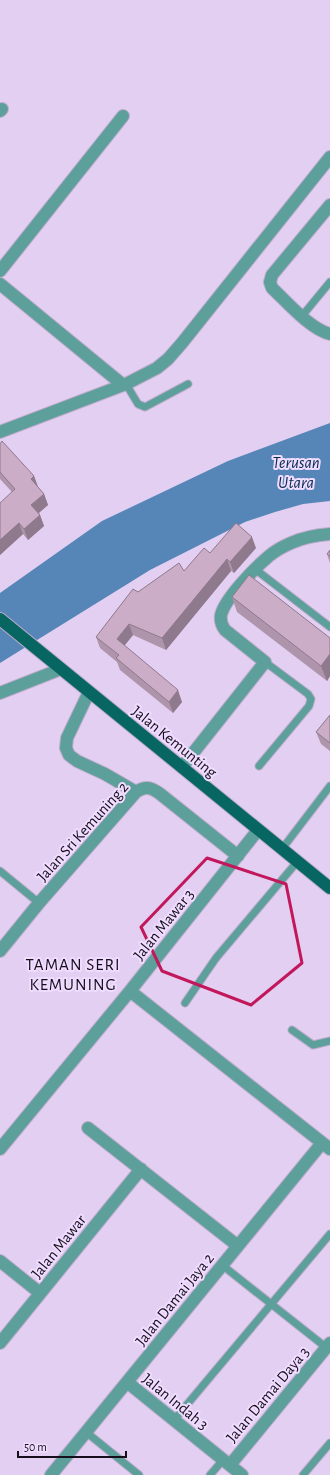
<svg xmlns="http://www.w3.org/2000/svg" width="330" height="1475" viewBox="0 0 330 1475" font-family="'Alegreya Sans',sans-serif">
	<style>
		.water { fill: #5586b7 }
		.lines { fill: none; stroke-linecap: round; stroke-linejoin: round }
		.lane-casing { stroke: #bdaccb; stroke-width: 9 }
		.street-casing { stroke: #bdaccb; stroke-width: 14 }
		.primary-casing { stroke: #bdaccb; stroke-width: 14 }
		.lane { stroke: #5d9f9b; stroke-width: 7 }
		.street { stroke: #5d9f9b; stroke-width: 12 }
		.primary { stroke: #076662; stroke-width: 12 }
		.wall { fill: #af95ac }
		.shaded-wall { fill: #8f798c }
		.building { fill: #ccadc8; stroke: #8f798c }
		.marked { fill: none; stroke: #c2185b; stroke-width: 3; stroke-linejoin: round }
		.labels { text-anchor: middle; stroke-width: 4; stroke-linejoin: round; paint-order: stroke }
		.street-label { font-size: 16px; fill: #160f1b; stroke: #efdcff }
		.water-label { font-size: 17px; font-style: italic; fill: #052b4c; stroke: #efdcff }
		.neighbourhood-label { font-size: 17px; letter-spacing: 1px; fill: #160f1b; stroke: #efdcff }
	</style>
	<rect width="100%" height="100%" fill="#e2cff2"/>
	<path class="water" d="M330,423V501L303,504L275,512L245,522L150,570L0,663V593L102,521L228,461Z"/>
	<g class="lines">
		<defs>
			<path id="lane" d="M302,316L330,282
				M126,384L138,404L145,407L188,384
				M255,569L330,627
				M259,766L309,706L311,699L308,694L265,662
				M282,849L330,786
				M0,871L39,903
				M185,1003L216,958L297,862
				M292,1030L313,1045L330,1041
				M222,1265L328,1349
				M174,1420L330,1234
				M86,1432L139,1475
				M210,1475L223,1460
				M303,1475L330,1443"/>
			<path id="street" d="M0,111L2,109
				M330,205L272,275L270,282L272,288C287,302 310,329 330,334
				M0,271L123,116
				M0,284L123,385
				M0,432L126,384L157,368L168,359L182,343L330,157
				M89,692L67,738L66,748L69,755L77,761L105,774L136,792
				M0,693L61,669
				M182,767L265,662L225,630C222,626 220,621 221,615C225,598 256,567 269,556C275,551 284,546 291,543C302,538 317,535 330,534
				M0,951L39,903L136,792C145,786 150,787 159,793L238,856
				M130,991L330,1149
				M88,1128L238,1246
				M0,1149L130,991L258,830
				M0,1261L40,1293
				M0,1343L141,1169
				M127,1382L242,1475
				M230,1465L330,1343
				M51,1475L322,1143"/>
			<path id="primary" d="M0,619L330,888"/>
		</defs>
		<use href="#lane" class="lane-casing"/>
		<use href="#street" class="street-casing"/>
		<use href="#primary" class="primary-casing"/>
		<use href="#lane" class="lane"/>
		<use href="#street" class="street"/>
		<use href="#primary" class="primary"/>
	</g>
	<path class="wall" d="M0,444L34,476L38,487L44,494L48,505L39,513L40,515L44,526L28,540L23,534L0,555L12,492L0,479Z
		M256,548L234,573L231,571L166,650L133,635L124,646L182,702L173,713L120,670L117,662L100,648L96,637L138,592L184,571L210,553Z
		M330,550V563L327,554Z
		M232,597L330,638V676L327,681L237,612Z
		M330,715V751L321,744L316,732Z"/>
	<path class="shaded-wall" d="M34,476L38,487L31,479Z
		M44,494L48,505L35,516L31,505Z
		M40,515L44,526L28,540L24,529Z
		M19,523L23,534L0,555V540Z
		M252,537L256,548L234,573L230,562Z
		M227,559L231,571L166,650L162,638Z
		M129,624L133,635L121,650L117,639Z
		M330,654V676L327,681L321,666Z
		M178,690L182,702L173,713L169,702Z"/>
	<path class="building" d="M2,441L34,476L31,479L44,494L31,505L40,515L24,529L19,523L0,540V503L15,489L0,472V444Z
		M236,523L252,537L230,562L227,559L162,638L129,624L117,639L178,690L169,702L116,658L119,655L96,637L133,589L138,592L179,563L184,571L204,548L210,553Z
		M330,550V556L327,554Z
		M249,575L330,638V654L321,666L232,597Z
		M330,715V743L316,732Z"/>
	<path class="marked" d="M207,858L286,884L302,963L251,1005L162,971L141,927Z"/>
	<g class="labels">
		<g class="street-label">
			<text transform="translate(175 741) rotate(39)" y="6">Jalan Kemunting</text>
			<text transform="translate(82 831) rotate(-48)" y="6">Jalan Sri Kemuning 2</text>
			<text transform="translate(163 924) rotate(-51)" y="6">Jalan Mawar 3</text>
			<text transform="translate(58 1246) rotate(-51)" y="6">Jalan Mawar</text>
			<text transform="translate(174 1299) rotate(-51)" y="6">Jalan Damai Jaya 2</text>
			<text transform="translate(267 1394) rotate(-50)" y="6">Jalan Damai Daya 3</text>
			<text transform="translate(176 1401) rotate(39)" y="6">Jalan Indah 3</text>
		</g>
		<g class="water-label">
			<text x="296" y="468">Terusan<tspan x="296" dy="20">Utara</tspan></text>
		</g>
		<g class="neighbourhood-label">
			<text x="73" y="970">TAMAN SERI<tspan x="73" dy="20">KEMUNING</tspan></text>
		</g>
	</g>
	<path d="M18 1451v6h108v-6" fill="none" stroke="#160f1b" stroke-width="2"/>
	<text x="24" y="1451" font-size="12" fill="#160f1b" stroke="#efdcff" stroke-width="3" paint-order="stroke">50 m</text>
</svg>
